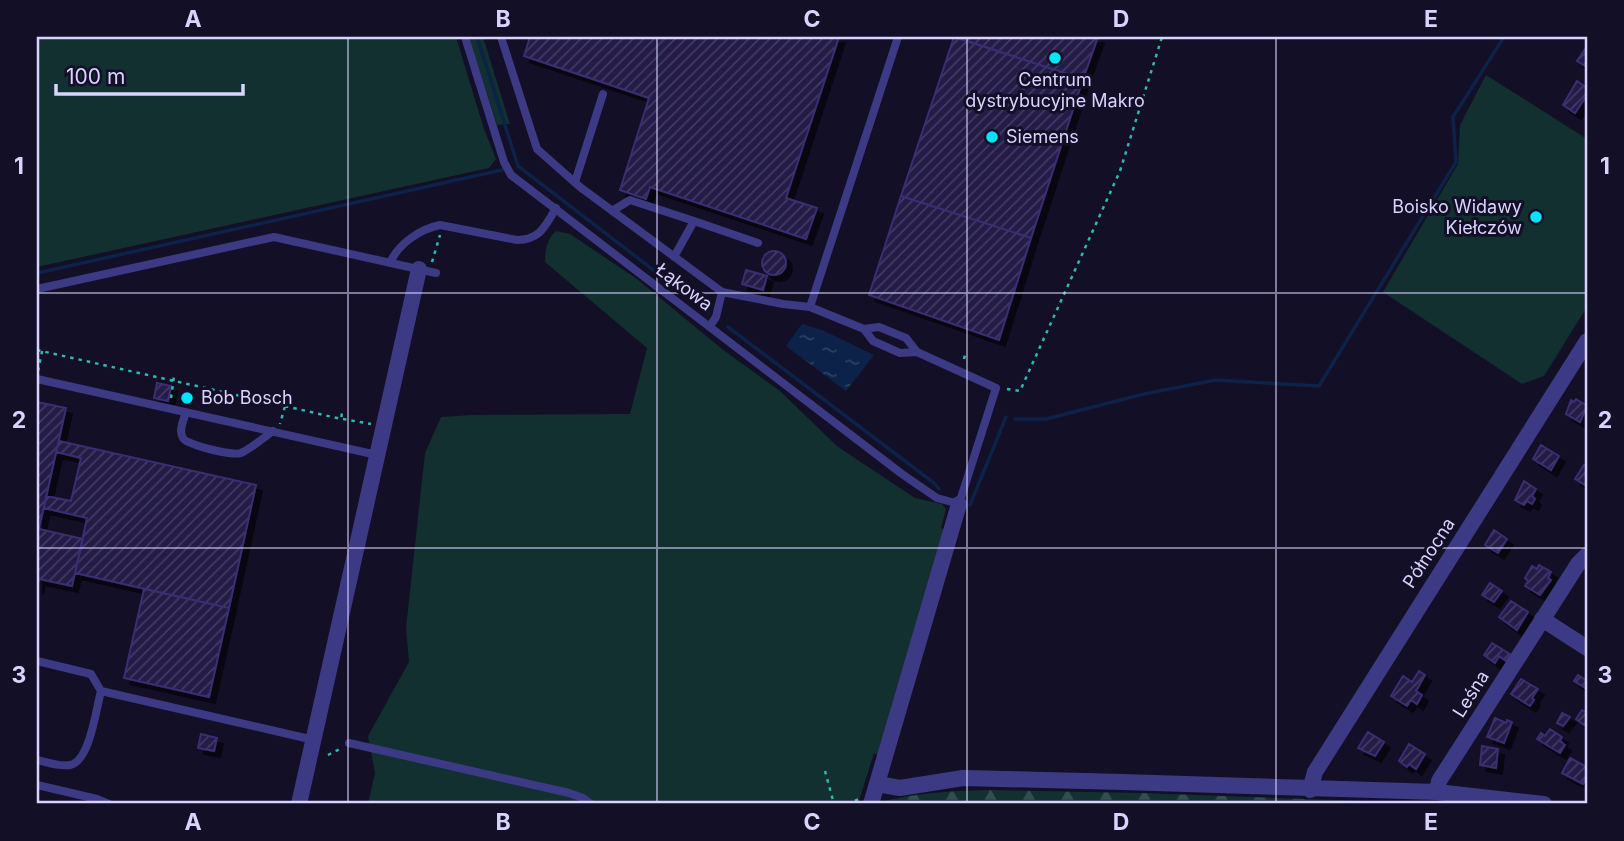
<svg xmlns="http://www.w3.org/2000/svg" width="1624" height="841" viewBox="0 0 1624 841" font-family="Inter,sans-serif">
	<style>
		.grass { fill: #12302f }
		.forest { fill: url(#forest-firs) }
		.water { fill: url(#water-ripples) }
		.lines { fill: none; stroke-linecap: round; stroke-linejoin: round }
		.stream { stroke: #0c2248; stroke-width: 3.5 }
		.building { fill: url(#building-hatch); stroke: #3b2d73; stroke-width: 2; filter: url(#shadow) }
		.path { stroke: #2fb8b0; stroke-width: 2.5; stroke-dasharray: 3.5 5; stroke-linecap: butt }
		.service { stroke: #3d3a85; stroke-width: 8 }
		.minor { stroke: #3d3a85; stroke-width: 16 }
		.grid { fill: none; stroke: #d9d4ff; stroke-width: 2; stroke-opacity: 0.55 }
		.poi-dot { fill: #00e5ff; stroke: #130f26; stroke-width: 2.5 }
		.labels { text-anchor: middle; stroke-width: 6; stroke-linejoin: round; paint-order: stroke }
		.poi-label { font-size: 18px; fill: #d9d4ff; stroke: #130f26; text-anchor: start }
		.street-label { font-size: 18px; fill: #d9d4ff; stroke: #130f26 }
		.neatline { fill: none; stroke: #d9d4ff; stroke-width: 2.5 }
		.grid-label { font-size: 23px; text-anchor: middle; font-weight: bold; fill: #d9d4ff }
	</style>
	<defs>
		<pattern id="forest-firs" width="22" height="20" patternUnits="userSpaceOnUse" patternTransform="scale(1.75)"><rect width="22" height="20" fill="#12302f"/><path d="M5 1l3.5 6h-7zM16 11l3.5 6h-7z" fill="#344d4e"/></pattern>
		<pattern id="water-ripples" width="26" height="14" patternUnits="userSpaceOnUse" patternTransform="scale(1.75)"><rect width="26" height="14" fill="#0c2248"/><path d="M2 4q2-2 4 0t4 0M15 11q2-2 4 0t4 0" fill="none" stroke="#2f4163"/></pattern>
		<pattern id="building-hatch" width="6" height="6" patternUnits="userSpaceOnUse" patternTransform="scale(1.75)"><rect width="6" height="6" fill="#241b47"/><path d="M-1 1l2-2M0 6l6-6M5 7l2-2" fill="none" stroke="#433b63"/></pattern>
		<filter id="shadow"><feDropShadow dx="6" dy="6" stdDeviation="0" flood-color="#0009"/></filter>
	</defs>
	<rect width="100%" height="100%" fill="#130f26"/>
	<path class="grass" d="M37,37H456L484,129L496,159L489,168L37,267Z
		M469,37H483L510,124L497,125Z
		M1486,75L1587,139V307L1544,376L1522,384L1383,292L1458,164L1460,125Z
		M556,231L570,234L637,279L722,349L780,391L838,447L915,498L942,504L946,509L941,528L944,530L878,755L874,753L858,804H368L375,773L368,736L409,662L406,628L425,453L441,417L473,415L630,414L647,348L545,262C545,251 547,238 556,231Z"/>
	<path class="forest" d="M987,790L1140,793L1448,804H879L880,802C915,793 952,791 987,790Z"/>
	<path class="water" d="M802,324L822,330L874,355L846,391L786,346Z"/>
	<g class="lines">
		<path class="stream" d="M477,37L518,166L708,312
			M37,273L502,170
			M728,327L934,483L939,489
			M1015,419H1046L1144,394L1216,380L1319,386L1456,162L1453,117L1504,37
			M970,505L1006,417"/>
	</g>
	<path class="building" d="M530,37H839L786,198L817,208L806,239L650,187L646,199L620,190L649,98L524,56Z
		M954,37L1083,79L1031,238L901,196Z
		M955,37H1098L1083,79Z
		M1585,49L1587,51V67L1577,61Z
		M1577,81L1587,88V95L1575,113L1563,105Z
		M901,196L1031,238L999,340L869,295Z
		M762 263a12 12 0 1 1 24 0a12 12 0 1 1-24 0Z
		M746,270L767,276L763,290L742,284Z
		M157,383L171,386L168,401L154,398Z
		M1576,399L1587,406L1580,422L1566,414L1571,400L1574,402Z
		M37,402L66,408L39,529L83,539L72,586L39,579L37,588Z
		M59,441L256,485L229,608L75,573L87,518L44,508L46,496L71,501L81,458L56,452Z
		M1541,445L1559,456L1551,470L1533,459Z
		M1584,465L1587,467V481L1585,485L1575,479Z
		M1524,481L1536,489L1532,496L1535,499L1532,504L1527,501L1524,505L1515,500Z
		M1494,530L1507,539L1498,553L1485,545Z
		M1539,565L1551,572L1548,578L1551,580L1540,595L1525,586L1528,581L1525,578L1532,566L1537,569Z
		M1490,583L1502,591L1494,602L1482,595Z
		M144,589L229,608L209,697L124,678Z
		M1511,601L1528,612L1517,630L1499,617Z
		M1492,643L1510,654L1506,661L1499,656L1495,663L1484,655Z
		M1419,671L1425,675L1416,691L1422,695L1417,704L1411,700L1407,706L1391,696L1403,676L1412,682Z
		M1578,675L1587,681V689L1574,681Z
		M1521,679L1538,689L1532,698L1534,700L1530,706L1511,694Z
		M1582,710L1587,713V720L1584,725L1576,719Z
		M1562,713L1570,717L1563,726L1557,723Z
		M1495,718L1506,723L1507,720L1512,722L1504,743L1487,737Z
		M1550,729L1562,737L1560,741L1565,745L1560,753L1537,739L1541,733L1545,736Z
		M1368,732L1384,742L1375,756L1358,748Z
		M201,734L217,738L214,751L198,748Z
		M1409,744L1425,754L1416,769L1409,764L1407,767L1399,761Z
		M1482,746L1498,749L1496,768L1480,765Z
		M1570,758L1587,767V777L1583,784L1562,773Z"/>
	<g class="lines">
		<path class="path" d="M432,262L440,235
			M37,350L285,406L280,424
			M964,359L965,355
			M38,371L43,347
			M1007,389L1020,391L1120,171L1162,37
			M171,398L174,376
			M285,406L341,419L342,413
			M343,419L371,424
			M328,755L340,749
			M825,771L834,804
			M847,804L859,799"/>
		<path class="service" d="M465,37L504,162L511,175L902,474L937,498L959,504L996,388L917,352L906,338L879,327L864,329
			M501,37L537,149L580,187L722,292
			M898,37L810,307L864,329L873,341L900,353L917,352
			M575,182L603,94
			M612,211L630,200L694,221L674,257
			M694,221L758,243
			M390,263C398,244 420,229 440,225L517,240C540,240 545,226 556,208
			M37,289L274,237L436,273
			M710,326L716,317L722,292L783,304L810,307
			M37,379L377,455
			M186,412C184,419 178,431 183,438C186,445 233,456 241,453C252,448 263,438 273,431
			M37,661L91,674L101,691L314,740
			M349,743L569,793L583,798L591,804
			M37,760C46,762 60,767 70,765C90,761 96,709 101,691
			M37,785L97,799L109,804"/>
		<path class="minor" d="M1542,619L1587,648
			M877,784L900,788L963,778L1123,782L1437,792L1544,804
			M1310,790L1315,772L1587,341
			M1437,792L1439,781L1578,564L1587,555
			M299,804L419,269
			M871,804L959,504"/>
	</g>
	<path class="grid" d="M348,37V804M657,37V804M967,37V804M1276,37V804M37,293H1587M37,548H1587"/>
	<g class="poi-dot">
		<circle cx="1055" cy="58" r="7"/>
		<circle cx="992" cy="137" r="7"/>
		<circle cx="1536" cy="217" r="7"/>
		<circle cx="187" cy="398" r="7"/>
	</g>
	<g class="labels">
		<g class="poi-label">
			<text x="1055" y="86" text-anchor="middle">Centrum<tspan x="1055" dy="21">dystrybucyjne Makro</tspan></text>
			<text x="1006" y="143">Siemens</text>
			<text x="1522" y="213" text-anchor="end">Boisko Widawy<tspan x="1522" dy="21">Kiełczów</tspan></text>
			<text x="201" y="404">Bob Bosch</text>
		</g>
		<g class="street-label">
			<text transform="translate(684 287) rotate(37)" y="6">Łąkowa</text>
			<text transform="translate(1429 553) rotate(-57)" y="6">Północna</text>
			<text transform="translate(1471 694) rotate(-58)" y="6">Leśna</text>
		</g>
	</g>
	<rect width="1624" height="841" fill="none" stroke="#130f26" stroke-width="77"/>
	<path d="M56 84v10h187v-10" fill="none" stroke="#d9d4ff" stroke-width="3.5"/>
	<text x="66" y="84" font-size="21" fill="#d9d4ff" stroke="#130f26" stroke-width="5" paint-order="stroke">100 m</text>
	<rect x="38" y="38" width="1548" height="764" class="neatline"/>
	<g class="grid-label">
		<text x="193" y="27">A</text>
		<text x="503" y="27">B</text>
		<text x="812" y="27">C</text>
		<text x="1121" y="27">D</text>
		<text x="1431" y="27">E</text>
		<text x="19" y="174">1</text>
		<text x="1605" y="174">1</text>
		<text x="19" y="428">2</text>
		<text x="1605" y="428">2</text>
		<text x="19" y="683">3</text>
		<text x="1605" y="683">3</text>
		<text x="193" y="830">A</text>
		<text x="503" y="830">B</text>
		<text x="812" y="830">C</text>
		<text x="1121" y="830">D</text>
		<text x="1431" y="830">E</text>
	</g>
</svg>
